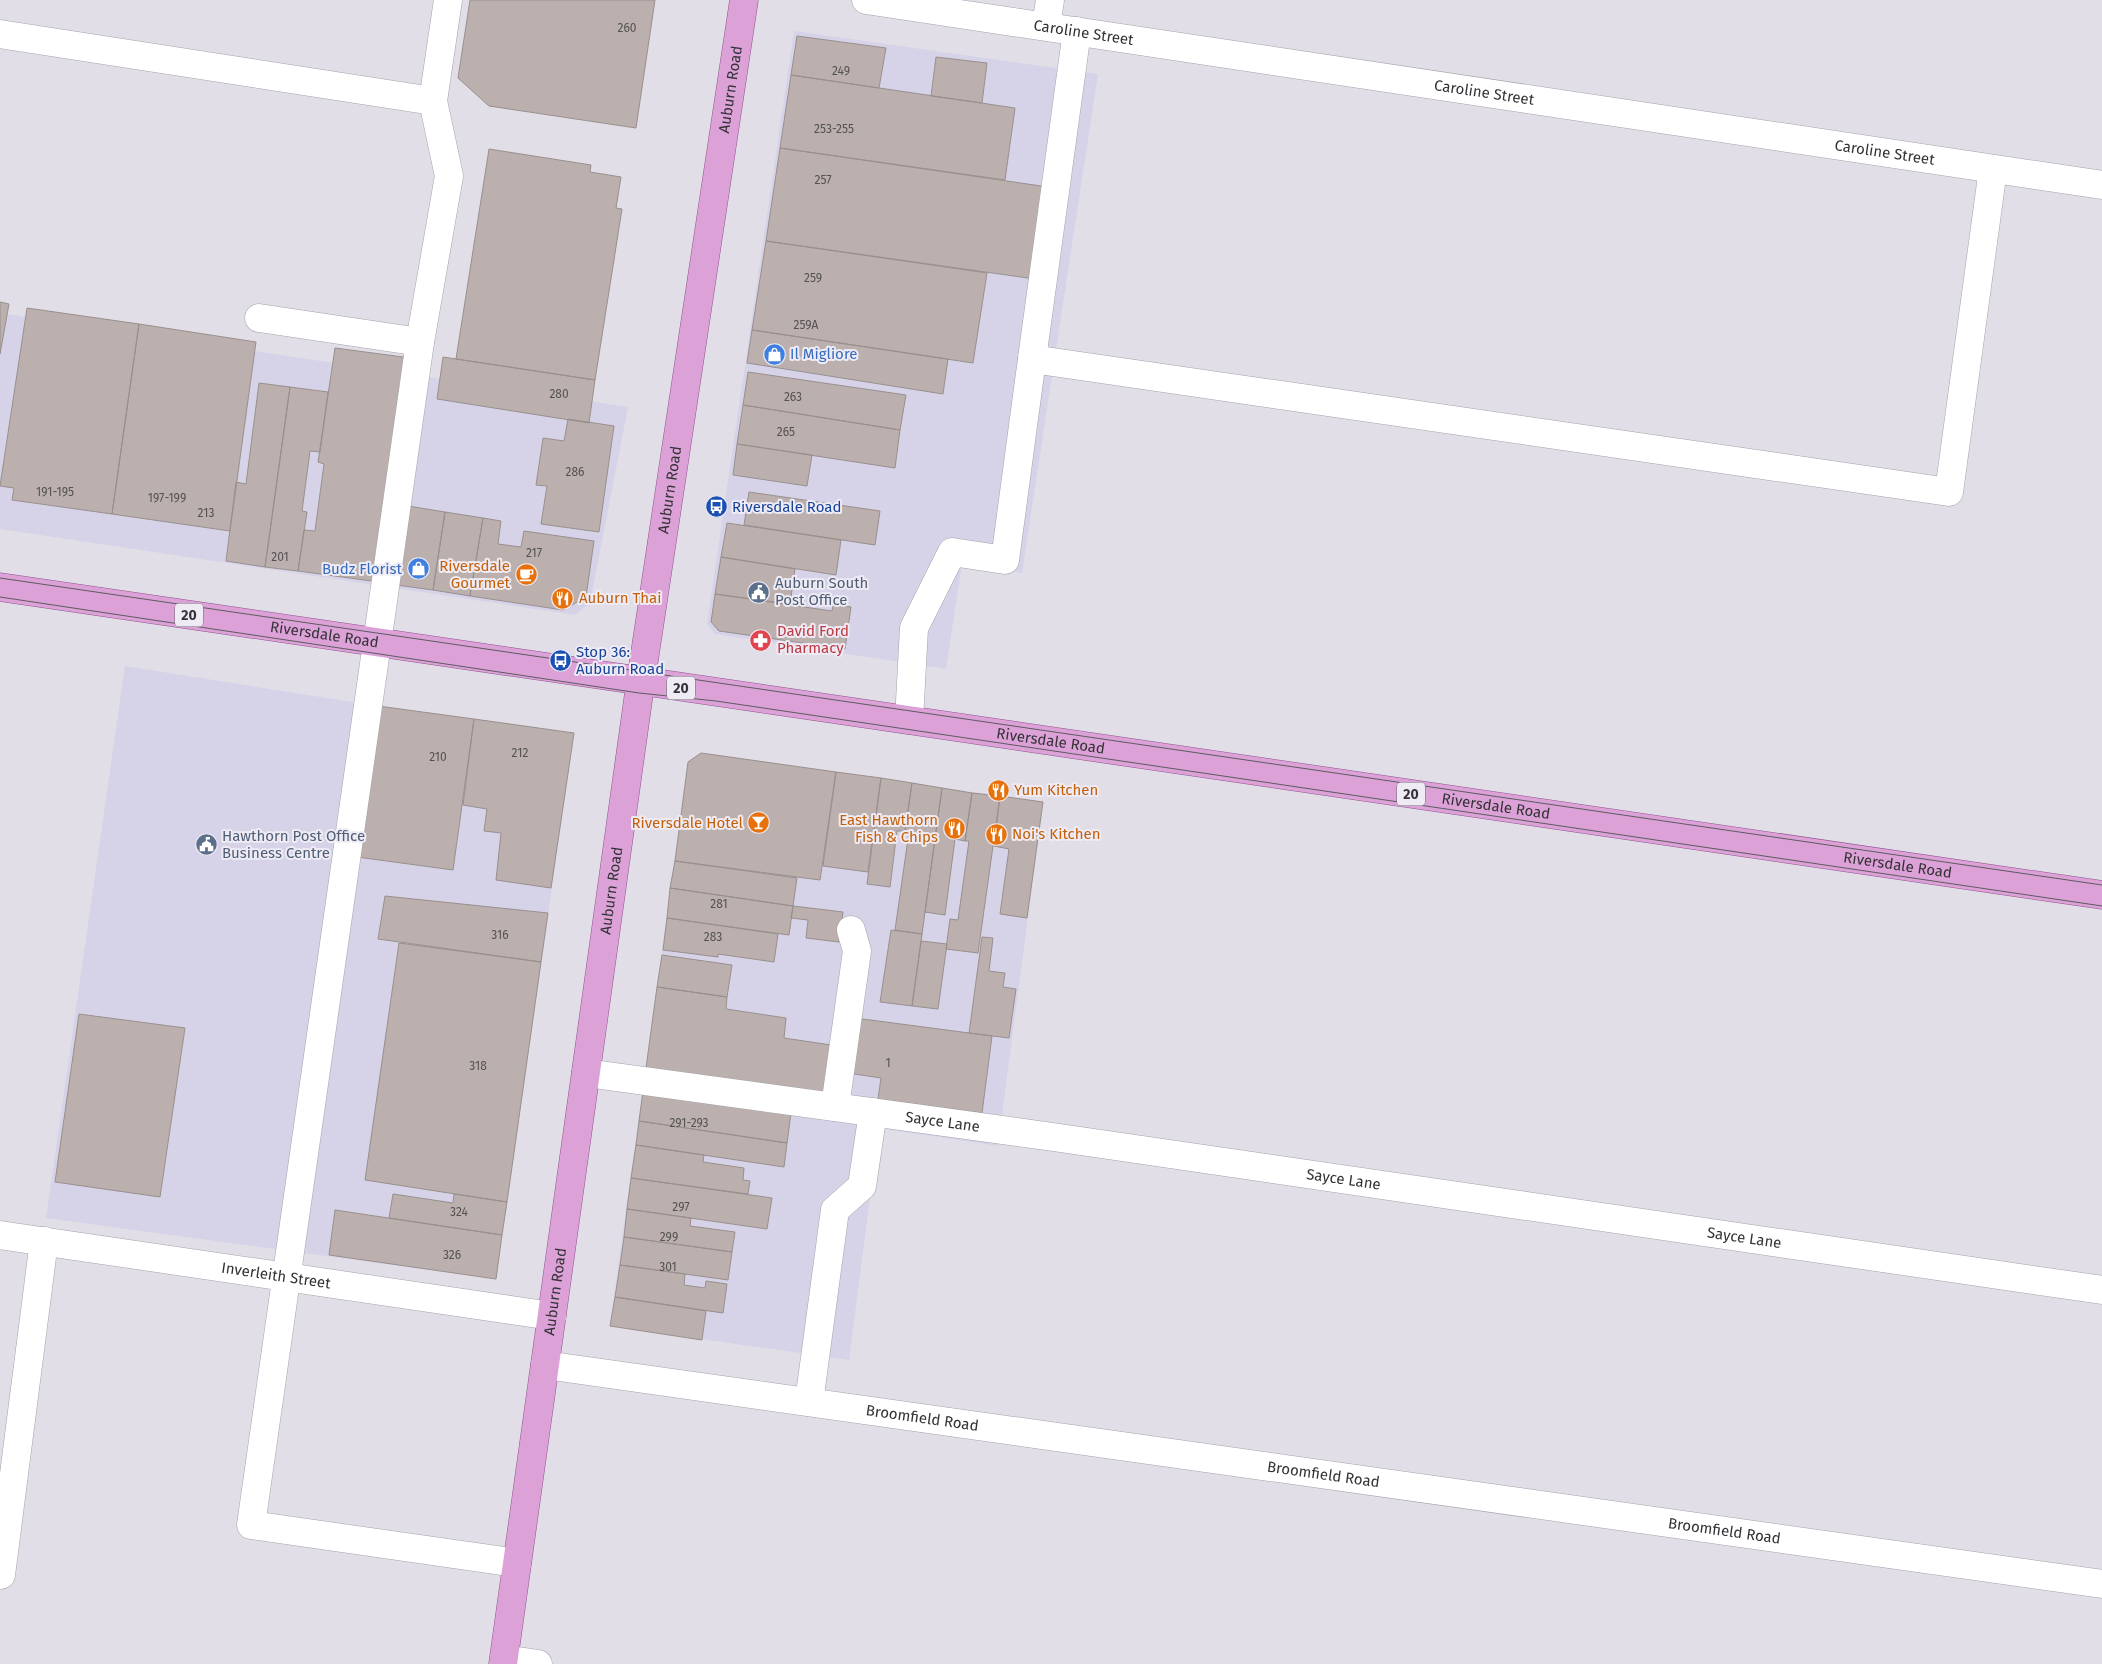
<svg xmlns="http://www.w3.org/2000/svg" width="2102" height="1664" viewBox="0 0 2102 1664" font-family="'Fira Sans',sans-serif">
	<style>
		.commercial { fill: #d6d3e9 }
		.building { fill: #bbb0ae; stroke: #998f8d }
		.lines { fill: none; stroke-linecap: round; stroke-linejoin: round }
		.minor-casing { stroke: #a5a2ab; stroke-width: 29 }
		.major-casing { stroke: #91528e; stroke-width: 29 }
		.minor { stroke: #fff; stroke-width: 28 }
		.major { stroke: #dca2d8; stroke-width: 28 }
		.tram { stroke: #5c5b60; stroke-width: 1 }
		.labels { text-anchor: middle; stroke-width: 4; stroke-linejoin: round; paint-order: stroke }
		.number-label { font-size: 12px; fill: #555254 }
		.shield { fill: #eeebf5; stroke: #6b6a6f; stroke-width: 1 }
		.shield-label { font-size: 14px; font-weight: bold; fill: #333236 }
		.street-label { font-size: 15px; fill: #333236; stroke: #eeebf5 }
		.shop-label { font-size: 15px; fill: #366cbe; stroke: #eeebf5; text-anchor: start }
		.transit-label { font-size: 15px; fill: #164399; stroke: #eeebf5; text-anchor: start }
		.food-label { font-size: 15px; fill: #c56008; stroke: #eeebf5; text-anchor: end }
		.service-label { font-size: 15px; fill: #4e5e75; stroke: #eeebf5; text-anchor: start }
		.health-label { font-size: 15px; fill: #be3a42; stroke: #eeebf5; text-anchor: start }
	</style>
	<rect width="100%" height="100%" fill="#e1dee7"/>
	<path class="commercial" d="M794,31L1098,74L1022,573L962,563L946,669L715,634L707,624Z
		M0,313L628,407L590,603L575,615L0,529Z
		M125,666L378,706L574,733L496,1279L46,1218Z
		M701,753L1043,802L998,1146L879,1128L849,1360L610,1326L688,762Z"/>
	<path class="building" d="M470,0H655L636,128L489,106L458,78Z
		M797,36L886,48L879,88L791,75Z
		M936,57L987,63L982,103L931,96Z
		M791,75L1015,108L1005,180L780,148Z
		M780,148L1048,187L1035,279L766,241Z
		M489,149L591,165L590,172L621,177L616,208L622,209L595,380L456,359Z
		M766,241L987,273L973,363L752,330Z
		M0,302L9,304L0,354Z
		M27,308L139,324L112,514L12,500L14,488L0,486Z
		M139,324L256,342L230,531L112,514Z
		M752,330L948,359L943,394L747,363Z
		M335,348L411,358L379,582L298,571L304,530L315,531L324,464L318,462Z
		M443,357L595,380L589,423L437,399Z
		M748,372L906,395L900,430L743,405Z
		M259,383L290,387L265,567L226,561L236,482L246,484Z
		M290,387L328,392L320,452L310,451L302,511L307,512L298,571L265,567Z
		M743,405L900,430L895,468L737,444Z
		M568,419L614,426L599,532L541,524L547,486L536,485L543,438L564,441Z
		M737,444L812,455L807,486L733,475Z
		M749,492L880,511L875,545L744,525Z
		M408,506L445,512L433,590L396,585Z
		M445,512L483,518L470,596L433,590Z
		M483,518L501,521L498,544L521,547L524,531L594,541L586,597L563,610L470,596Z
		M727,523L841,540L836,575L721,557Z
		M721,557L795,569L790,604L715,594Z
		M715,594L832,611L833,604L851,607L845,649L719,631L711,622Z
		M378,706L474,719L453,870L357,857Z
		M474,719L574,733L551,888L496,880L501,833L484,831L487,809L463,805Z
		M701,753L836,772L820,880L675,861L688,762Z
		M836,772L881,778L868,872L823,866Z
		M881,778L912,783L905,831H897L890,887L867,884Z
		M912,783L942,788L922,934L895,930L909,832L905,831Z
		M942,788L972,793L965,841L955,839L945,915L925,912Z
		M972,793L1000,796L978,953L946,949L950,919L958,920L969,841H965Z
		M1000,796L1043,802L1027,918L1000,914L1009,849L994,846Z
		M675,861L797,878L793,906L670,888Z
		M670,888L793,906L789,935L667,918Z
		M385,896L548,913L541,962L378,939Z
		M793,906L843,912L839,942L806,938L808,920L791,918Z
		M667,918L778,934L774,962L718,954V957L663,950Z
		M891,930L922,934L912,1006L880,1002Z
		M982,937L993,938L989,971L1005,973L1003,987L1016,989L1009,1038L969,1033Z
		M921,941L947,944L938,1009L912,1006Z
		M399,943L541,962L507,1202L365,1180Z
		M662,955L732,965L727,997L657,987Z
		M657,987L727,997L726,1009L786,1018L784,1038L831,1045L825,1093L646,1068Z
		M79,1014L185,1028L160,1197L55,1182Z
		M855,1018L992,1036L982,1113L878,1099L881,1078L848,1073Z
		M643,1091L791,1113L787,1143L639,1121Z
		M639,1121L787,1143L784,1167L636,1145Z
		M636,1145L704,1155L703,1162L744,1168L743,1180L750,1181L748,1194L631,1178Z
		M631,1178L772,1198L767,1229L627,1209Z
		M393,1194L453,1203L454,1194L507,1202L502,1235L389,1218Z
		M627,1209L691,1218L690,1226L735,1232L732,1252L624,1237Z
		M335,1210L502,1235L496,1279L329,1255Z
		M624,1237L732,1252L728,1280L620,1265Z
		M620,1265L685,1274L684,1285L705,1288L706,1281L727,1284L723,1313L615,1297Z
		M615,1297L706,1311L702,1340L610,1326Z"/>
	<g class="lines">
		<defs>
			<g id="minor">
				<path d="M448,0L433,101L449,176L420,342L251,1525L517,1563"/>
				<path id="s1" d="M866,0L2102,185"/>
				<path d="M1046,26L1050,0"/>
				<path d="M1077,31L1032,359L1949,492L1993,169"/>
				<path d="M0,34L433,101"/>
				<path d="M259,318L420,342"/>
				<path d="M909,720L914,628L952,552L1005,560L1032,359"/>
				<path id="s2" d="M586,1073L1053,1137L2102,1290"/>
				<path d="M835,1107L857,951L851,930"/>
				<path id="s3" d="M0,1235L552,1316"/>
				<path id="s4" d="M545,1365L2102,1584"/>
				<path d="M809,1402L835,1210L862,1186L873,1112"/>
				<path d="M1,1575L44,1241"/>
				<path d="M504,1659L538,1664"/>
			</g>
			<g id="major">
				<path id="s5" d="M0,587L2102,895"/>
				<path id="s6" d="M503,1664L639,693L744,0"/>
			</g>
		</defs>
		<use href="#minor" class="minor-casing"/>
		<use href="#major" class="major-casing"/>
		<use href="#minor" class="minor"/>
		<use href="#major" class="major"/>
		<path class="tram" d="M0,578L2102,885
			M0,597L639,693L716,701L2102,906"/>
	</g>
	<defs>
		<symbol id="shop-disc" viewBox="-11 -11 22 22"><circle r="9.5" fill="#3f7fe0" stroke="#eeebf5"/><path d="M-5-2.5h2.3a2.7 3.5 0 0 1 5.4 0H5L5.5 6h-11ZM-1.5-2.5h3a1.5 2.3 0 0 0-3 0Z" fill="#fff"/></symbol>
		<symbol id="bus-disc" viewBox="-11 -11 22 22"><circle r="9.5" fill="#1a4fb4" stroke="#eeebf5"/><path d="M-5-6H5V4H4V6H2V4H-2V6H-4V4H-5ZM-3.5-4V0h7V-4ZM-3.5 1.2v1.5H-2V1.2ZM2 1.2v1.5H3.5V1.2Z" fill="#fff"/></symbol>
		<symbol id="cafe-disc" viewBox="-11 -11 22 22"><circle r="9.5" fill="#e8710a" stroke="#eeebf5"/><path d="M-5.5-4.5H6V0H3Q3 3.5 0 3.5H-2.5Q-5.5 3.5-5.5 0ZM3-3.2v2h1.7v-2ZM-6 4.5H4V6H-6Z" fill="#fff"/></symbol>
		<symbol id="civic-disc" viewBox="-11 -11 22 22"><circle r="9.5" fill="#5c6f8a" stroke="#eeebf5"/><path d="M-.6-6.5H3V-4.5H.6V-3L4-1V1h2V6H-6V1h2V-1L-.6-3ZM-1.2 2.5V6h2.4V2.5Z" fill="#fff"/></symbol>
		<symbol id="restaurant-disc" viewBox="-11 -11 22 22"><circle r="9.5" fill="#e8710a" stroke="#eeebf5"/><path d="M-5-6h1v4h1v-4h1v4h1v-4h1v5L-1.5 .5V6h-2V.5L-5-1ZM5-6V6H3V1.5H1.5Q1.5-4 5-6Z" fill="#fff"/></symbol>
		<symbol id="pharmacy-disc" viewBox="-11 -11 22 22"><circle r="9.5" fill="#e0444e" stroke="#eeebf5"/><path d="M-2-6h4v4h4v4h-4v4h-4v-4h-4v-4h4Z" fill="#fff"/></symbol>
		<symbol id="bar-disc" viewBox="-11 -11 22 22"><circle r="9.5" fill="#e8710a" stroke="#eeebf5"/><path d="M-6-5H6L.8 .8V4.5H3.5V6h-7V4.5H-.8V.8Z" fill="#fff"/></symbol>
	</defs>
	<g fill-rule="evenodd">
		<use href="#shop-disc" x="762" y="342" width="25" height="25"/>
		<use href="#bus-disc" x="704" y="494" width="25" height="25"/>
		<use href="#shop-disc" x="406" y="556" width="25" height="25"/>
		<use href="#cafe-disc" x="514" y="562" width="25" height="25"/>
		<use href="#civic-disc" x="746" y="580" width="25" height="25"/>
		<use href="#restaurant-disc" x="550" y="586" width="25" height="25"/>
		<use href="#pharmacy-disc" x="748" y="628" width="25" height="25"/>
		<use href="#bus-disc" x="548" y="648" width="25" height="25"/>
		<use href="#restaurant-disc" x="986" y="778" width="25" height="25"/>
		<use href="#bar-disc" x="746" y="810" width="25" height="25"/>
		<use href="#restaurant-disc" x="942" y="816" width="25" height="25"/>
		<use href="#restaurant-disc" x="984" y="822" width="25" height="25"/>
		<use href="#civic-disc" x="194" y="832" width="25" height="25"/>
	</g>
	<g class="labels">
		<g class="number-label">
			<text x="627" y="32">260</text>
			<text x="841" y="75">249</text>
			<text x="834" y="133">253-255</text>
			<text x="823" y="184">257</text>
			<text x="813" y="282">259</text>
			<text x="806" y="329">259A</text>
			<text x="559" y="398">280</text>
			<text x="793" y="401">263</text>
			<text x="786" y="436">265</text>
			<text x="575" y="476">286</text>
			<text x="55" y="496">191-195</text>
			<text x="167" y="502">197-199</text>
			<text x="206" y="517">213</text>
			<text x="534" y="557">217</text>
			<text x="280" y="561">201</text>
			<text x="520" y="757">212</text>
			<text x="438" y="761">210</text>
			<text x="719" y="908">281</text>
			<text x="500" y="939">316</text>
			<text x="713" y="941">283</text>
			<text x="888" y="1067">1</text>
			<text x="478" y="1070">318</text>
			<text x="689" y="1127">291-293</text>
			<text x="681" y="1211">297</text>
			<text x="459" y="1216">324</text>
			<text x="669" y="1241">299</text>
			<text x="452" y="1259">326</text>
			<text x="668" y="1271">301</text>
		</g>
		<g class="shield">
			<rect x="175" y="603.5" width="28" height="23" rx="4"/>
			<rect x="667" y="676.5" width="28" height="23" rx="4"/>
			<rect x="1397" y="782.5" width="28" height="23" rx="4"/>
		</g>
		<g class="shield-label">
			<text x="189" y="620">20</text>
			<text x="681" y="693">20</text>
			<text x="1411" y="799">20</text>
		</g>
		<g class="street-label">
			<text dy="5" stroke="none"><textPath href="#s1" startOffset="220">Caroline Street</textPath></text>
			<text dy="5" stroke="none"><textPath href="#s6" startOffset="1591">Auburn Road</textPath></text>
			<text dy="5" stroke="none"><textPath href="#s1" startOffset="625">Caroline Street</textPath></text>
			<text dy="5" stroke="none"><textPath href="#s1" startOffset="1030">Caroline Street</textPath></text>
			<text dy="5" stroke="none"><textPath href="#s6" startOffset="1186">Auburn Road</textPath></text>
			<text dy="5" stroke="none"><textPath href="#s5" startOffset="328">Riversdale Road</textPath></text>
			<text dy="5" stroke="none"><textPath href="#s5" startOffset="1062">Riversdale Road</textPath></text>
			<text dy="5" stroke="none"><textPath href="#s5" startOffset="1512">Riversdale Road</textPath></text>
			<text dy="5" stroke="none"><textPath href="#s5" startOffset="1918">Riversdale Road</textPath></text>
			<text dy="5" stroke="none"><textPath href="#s6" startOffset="781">Auburn Road</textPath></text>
			<text dy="5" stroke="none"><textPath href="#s2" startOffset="360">Sayce Lane</textPath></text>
			<text dy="5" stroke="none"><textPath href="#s2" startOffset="765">Sayce Lane</textPath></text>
			<text dy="5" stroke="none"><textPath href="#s2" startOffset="1170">Sayce Lane</textPath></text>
			<text dy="5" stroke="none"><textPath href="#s3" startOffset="279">Inverleith Street</textPath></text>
			<text dy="5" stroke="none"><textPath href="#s6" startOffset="376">Auburn Road</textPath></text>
			<text dy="5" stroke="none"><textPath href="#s4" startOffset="381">Broomfield Road</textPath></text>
			<text dy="5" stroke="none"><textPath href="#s4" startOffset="786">Broomfield Road</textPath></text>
			<text dy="5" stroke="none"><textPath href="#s4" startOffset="1191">Broomfield Road</textPath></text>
		</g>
		<g class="shop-label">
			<text x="790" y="359">Il Migliore</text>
			<text x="402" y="574" text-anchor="end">Budz Florist</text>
		</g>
		<g class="transit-label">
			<text x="732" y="512">Riversdale Road</text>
			<text x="576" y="657">Stop 36:<tspan x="576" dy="17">Auburn Road</tspan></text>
		</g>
		<g class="food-label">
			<text x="510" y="571">Riversdale<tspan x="510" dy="17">Gourmet</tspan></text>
			<text x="579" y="603" text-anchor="start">Auburn Thai</text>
			<text x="1014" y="795" text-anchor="start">Yum Kitchen</text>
			<text x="938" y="825">East Hawthorn<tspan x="938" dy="17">Fish &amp; Chips</tspan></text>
			<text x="743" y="828">Riversdale Hotel</text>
			<text x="1012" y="839" text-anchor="start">Noi's Kitchen</text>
		</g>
		<g class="service-label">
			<text x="775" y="588">Auburn South<tspan x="775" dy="17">Post Office</tspan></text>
			<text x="222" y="841">Hawthorn Post Office<tspan x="222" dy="17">Business Centre</tspan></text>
		</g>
		<g class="health-label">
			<text x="777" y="636">David Ford<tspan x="777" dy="17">Pharmacy</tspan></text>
		</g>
	</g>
</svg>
